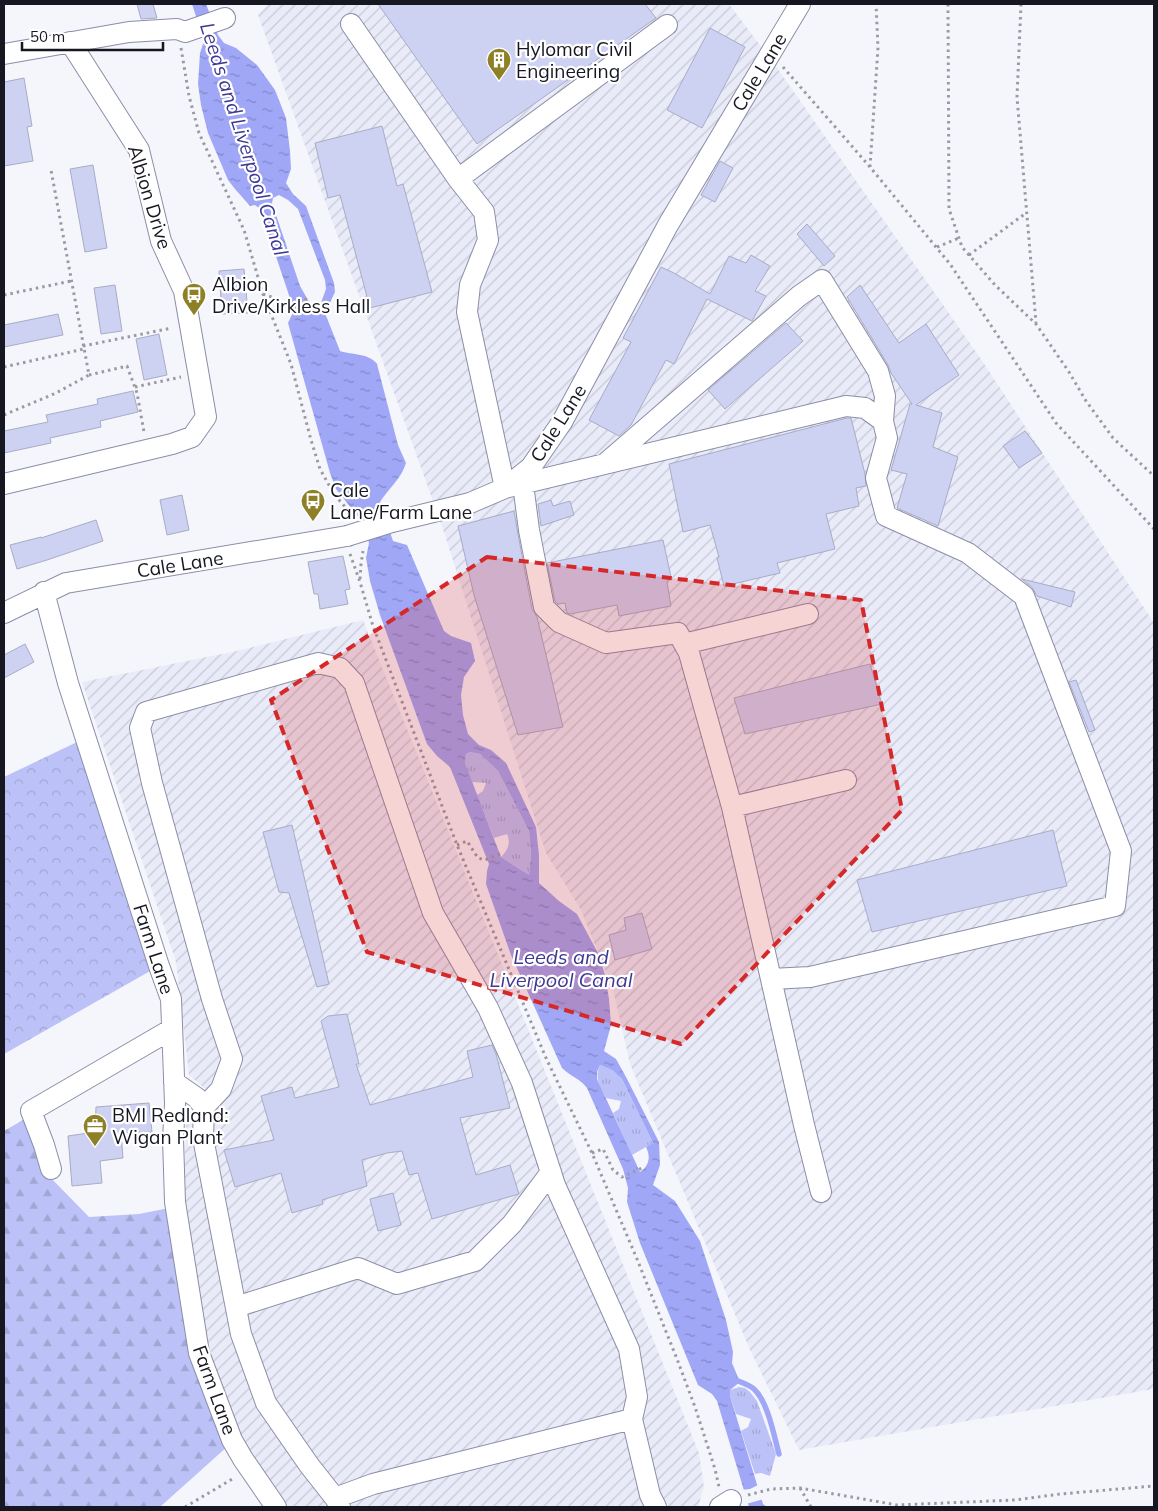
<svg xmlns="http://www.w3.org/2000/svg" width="1158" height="1511" viewBox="0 0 1158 1511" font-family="Mulish,sans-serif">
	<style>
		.industrial { fill: url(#industrial-furrows) }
		.grass { fill: url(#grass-tufts) }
		.forest { fill: url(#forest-firs) }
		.park { fill: url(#park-crowns) }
		.water { fill: url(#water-ripples); fill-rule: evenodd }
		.pier { fill: #f5f6fc }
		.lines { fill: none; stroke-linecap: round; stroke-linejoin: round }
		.stream { stroke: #a0a7f6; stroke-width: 5.5 }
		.building { fill: #cdd1f2; stroke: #a8acc5 }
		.minor-casing { stroke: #8b8ea7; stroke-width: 22 }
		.path { stroke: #9a9ba2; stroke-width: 3; stroke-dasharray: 2.5 4; stroke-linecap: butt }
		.minor { stroke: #fff; stroke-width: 20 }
		.minor-bridge-casing { stroke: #8b8ea7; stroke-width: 22; stroke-linecap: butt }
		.minor-bridge { stroke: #fff; stroke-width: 20 }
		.marked { fill: #d62828; fill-opacity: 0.2; stroke: #d62828; stroke-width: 4; stroke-dasharray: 10 6; stroke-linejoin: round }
		.labels { text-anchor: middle; stroke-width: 4.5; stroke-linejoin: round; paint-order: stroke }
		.poi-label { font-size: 19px; fill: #161720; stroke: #fff; text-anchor: start }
		.street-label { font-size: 19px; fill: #161720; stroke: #fff }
		.water-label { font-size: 20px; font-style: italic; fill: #3d3993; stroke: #fff }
	</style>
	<defs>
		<pattern id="industrial-furrows" width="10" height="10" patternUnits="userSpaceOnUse" patternTransform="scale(1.25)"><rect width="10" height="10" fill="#e9ebf9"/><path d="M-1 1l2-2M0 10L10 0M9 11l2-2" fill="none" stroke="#c7c9d5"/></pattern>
		<pattern id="grass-tufts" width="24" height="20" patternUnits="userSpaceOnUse" patternTransform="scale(1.25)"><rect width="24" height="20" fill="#bcc2f7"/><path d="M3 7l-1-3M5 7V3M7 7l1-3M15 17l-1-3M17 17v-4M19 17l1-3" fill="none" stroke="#a1a6d3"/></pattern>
		<pattern id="forest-firs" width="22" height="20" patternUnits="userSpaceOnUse" patternTransform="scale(1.25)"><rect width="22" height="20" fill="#bcc2f7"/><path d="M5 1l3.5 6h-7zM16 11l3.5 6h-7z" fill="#a1a6d3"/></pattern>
		<pattern id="park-crowns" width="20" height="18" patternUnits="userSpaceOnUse" patternTransform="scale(1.25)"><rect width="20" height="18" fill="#bcc2f7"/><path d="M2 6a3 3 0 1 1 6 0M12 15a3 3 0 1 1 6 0" fill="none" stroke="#a1a6d3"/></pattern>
		<pattern id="water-ripples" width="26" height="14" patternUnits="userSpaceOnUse" patternTransform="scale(1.25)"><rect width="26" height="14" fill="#a0a7f6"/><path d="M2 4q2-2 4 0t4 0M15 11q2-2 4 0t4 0" fill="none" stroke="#8187c7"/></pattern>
	</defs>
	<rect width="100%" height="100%" fill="#f5f6fc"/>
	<path class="industrial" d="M268,4H729L775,65L981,359L1154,623V1389L799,1450L750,1350L630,1064L613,989L581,910L546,853L442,526L258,15Z
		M363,620L699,1453L704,1487L698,1507H285L248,1458L210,1360L183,1206L186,1126L208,1091L189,1075L176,962L82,682L232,652Z"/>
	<path class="grass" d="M470,752L480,754L498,771L529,831L531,854L529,875L501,857C508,850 511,843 507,834L494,838L477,795L483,791L486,783L472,782L465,763L466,754Z
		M600,1065L612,1070L622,1079L653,1143L632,1155L613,1113L619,1109L621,1101L606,1098C600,1085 594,1079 600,1065Z
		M739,1387L745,1388L750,1392L757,1401L776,1454L770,1476L761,1473L755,1474L741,1431L748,1427L751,1419L736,1414L730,1396V1390Z"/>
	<path class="forest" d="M28,1117L50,1177L89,1217L139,1214L169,1208L228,1446L160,1507H4V1131Z"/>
	<path class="park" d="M77,742L159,966L4,1054V777Z"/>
	<path class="water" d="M192,4H206L218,35L224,43L236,48L257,65L275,90L286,118L290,151L291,169L286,183L293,194L306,206L334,283L335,292L325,313L340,351C352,355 369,353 377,364L398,445L406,463C401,479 389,488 380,502L393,541L407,545L444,631L451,636L471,643L475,661L464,677L461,695L463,715L468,734L479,745L491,750L506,763L536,827L539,855V883L559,901L577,914L599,955L605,975L609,999L611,1025L604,1051L616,1059L626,1077L659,1142L660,1165L653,1185L675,1201L700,1241L726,1320L733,1352L732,1363L740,1382L730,1390V1396L763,1504L767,1507H749L717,1401L712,1394L698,1385L640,1243L627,1202L628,1188L623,1169L587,1088C580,1078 571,1077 562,1068L511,955L486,884L487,871L489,864L450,767L437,756L427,744L380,615L370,581L366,558L369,543L363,523L336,489L330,473L288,323L294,310L260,209L255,205L250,206L235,189L228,180L208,133L201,105L198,84L200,53L204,41ZM279,195L288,200L298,209L325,280L326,289L319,308L313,306L308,300L300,286L272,203L273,198ZM470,752L480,754L498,771L529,831L531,854L529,875L501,857L465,763L466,754ZM600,1065L612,1070L622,1079L653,1143L646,1147C651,1157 649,1166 640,1172L597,1079V1072Z"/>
	<path class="pier" d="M760,1484L764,1499L746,1504L741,1490L750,1489Z"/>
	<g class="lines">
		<path class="stream" d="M733,1379C740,1382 748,1384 754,1389C768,1402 774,1436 779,1454"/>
	</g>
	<path class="building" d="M137,4H153L157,18L141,19Z
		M378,4H645L656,18L477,144Z
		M710,28L745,47L702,128L667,110Z
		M24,78L32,126L27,127L33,161L4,166V82Z
		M382,126L397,186L403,184L432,292L370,308L340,195L328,198L315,143Z
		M720,161L733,168L715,202L701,195Z
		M93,165L107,248L85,252L70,169Z
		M807,224L835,256L824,266L797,234Z
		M751,255L770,266L755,291L766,296L752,321L707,299L674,364L666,360L631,425L619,436L589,420L631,342L623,338L661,267L674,273L710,294L729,256L746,263Z
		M244,269L248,313L222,314L219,271Z
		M115,285L122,331L101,334L94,288Z
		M860,285L899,343L926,324L959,375L916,405L942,413L933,447L958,457L938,526L897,508L907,474L891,470L910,404H912L891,373L888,365L847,297Z
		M58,314L63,335L4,347V325Z
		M786,323L803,341L725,409L708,390Z
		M159,334L167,375L144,380L136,339Z
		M133,391L138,412L100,421L101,427L50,438L51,443L4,453V431L48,422L46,415L98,404L97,399Z
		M847,418H851L865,474L866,486L856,488L859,506L826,514L835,549L777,563L780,573L724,586L717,558L719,557L710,525L683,532L669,464Z
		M1025,431L1042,453L1019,468L1003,446Z
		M182,495L189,530L167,535L160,500Z
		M551,500L553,506L570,501L574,515L541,526L538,504Z
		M514,511L518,534L532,609L537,617L563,727L518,735L474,595L458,526Z
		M96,520L103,541L47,560L17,569L10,545L41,537V538Z
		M663,540L671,577L667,582L671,606L619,616L617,605L570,614L567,613L565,603L558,604L555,601L547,563Z
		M343,556L350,589L345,590L348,604L320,609L318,594H314L308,562Z
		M1022,579L1075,592L1071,607L1037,596L1032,587Z
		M25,644L34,662L4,678V655Z
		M870,664L882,704L745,734L734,698Z
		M1076,680L1095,730L1089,732L1069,682Z
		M292,825L329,984L317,987L289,893L279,892L263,832Z
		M1053,830L1067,886L872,932L857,880Z
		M642,913L652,949L615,960L609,935L626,930L624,918Z
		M347,1014L359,1064H356L370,1105L473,1077L467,1051L492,1045L496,1054L510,1108L460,1118L476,1175L510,1165L519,1194L432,1219L418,1173L409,1175L402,1151L387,1153L362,1160L367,1186L322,1200L323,1204L292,1213L281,1173L235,1187L224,1150L274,1140L261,1096L292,1087L295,1098L339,1087L321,1021L328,1016Z
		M149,1103L152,1132L121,1133L123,1158L100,1161L102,1183L72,1186L68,1136L95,1132L96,1107Z
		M393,1193L401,1225L378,1231L370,1199Z"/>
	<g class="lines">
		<defs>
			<path id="minor" d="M351,24L458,179L484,212L488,240L470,285L467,312L505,488L846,406L865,408L883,421L887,438L876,478L886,516L968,553L1024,596L1121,851L1115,906L810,977L771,979L732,807L689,653L678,633L606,643L559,622L544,607L529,530L523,484
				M4,54L129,32L177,29L185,32L225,18
				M458,179L667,25
				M607,462L799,296L822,280L878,371L885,396L883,421
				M4,484L172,444L192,437L206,417L184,291L161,241L139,150L70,42
				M392,522L470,503L505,488L531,467L562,422L668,225L800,4
				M44,592L68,683L159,966L171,999L175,1103L173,1139L175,1202L199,1353L232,1440L243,1459L276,1507
				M4,613L66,583L347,536
				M684,644L808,614
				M732,807L846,780
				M771,979L804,1125L821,1192
				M174,1082L197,1098L204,1107
				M51,1169L44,1145L31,1111L172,1029
				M236,1307L358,1268L397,1284L475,1261L512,1224L551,1172
				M335,1498L373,1484L632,1419
				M340,1507L335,1498L309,1465L266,1403L241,1334L203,1138L204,1107L221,1089L232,1059L212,999L152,783L140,728L146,712L318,663L340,668L354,683L433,913L488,1008L522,1083L555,1185L629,1349L637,1397L632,1419L650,1495L656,1507
				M720,1507L731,1500"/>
		</defs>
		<use href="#minor" class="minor-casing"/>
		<path class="path" d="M948,4L949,209L962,247L995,285L1036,324L1069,372L1086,401L1113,438L1154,476
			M1021,4L1017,97L1036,323
			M181,48L189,96L199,133L244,230L263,294L291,364L311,440L320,469L334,494L352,515
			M783,67L870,167L950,264L1056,423L1154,529
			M870,167L878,48L876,4
			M937,247L959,238
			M969,255L1026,213
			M263,294L272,297L280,304L288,305L310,298
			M4,295L71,281
			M83,346L172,328
			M4,367L84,349
			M89,375L127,366L137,393L144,432
			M135,387L181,377
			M4,415L56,393L89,375L51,170
			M350,554L360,582L373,626L457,845L546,1058L592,1153L637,1259L677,1359L695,1407L715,1469L719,1487
			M360,579L361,564L363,551
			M457,845L467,841L478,858L485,860L502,853
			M592,1153L603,1149L613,1170L622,1177L642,1168
			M800,1488L811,1507
			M748,1495L771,1489L800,1488L897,1505L1015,1500L1060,1494L1154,1486
			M185,1507L234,1478"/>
		<use href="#minor" class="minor"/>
		<defs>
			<path id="minor-bridge" d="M347,536L392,522"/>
		</defs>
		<use href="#minor-bridge" class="minor-bridge-casing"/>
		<use href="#minor-bridge" class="minor-bridge"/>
	</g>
	<path class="marked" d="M487,557L861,600L902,810L681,1044L367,952L271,700Z"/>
	<defs>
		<symbol id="building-pin" viewBox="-11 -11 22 30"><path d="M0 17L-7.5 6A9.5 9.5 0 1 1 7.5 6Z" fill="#8e8026" stroke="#fff"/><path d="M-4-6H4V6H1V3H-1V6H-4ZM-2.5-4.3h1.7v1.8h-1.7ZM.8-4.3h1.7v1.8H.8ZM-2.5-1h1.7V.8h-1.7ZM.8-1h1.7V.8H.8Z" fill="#fff"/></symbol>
		<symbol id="bus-pin" viewBox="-11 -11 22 30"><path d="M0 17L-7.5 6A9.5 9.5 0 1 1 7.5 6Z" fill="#8e8026" stroke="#fff"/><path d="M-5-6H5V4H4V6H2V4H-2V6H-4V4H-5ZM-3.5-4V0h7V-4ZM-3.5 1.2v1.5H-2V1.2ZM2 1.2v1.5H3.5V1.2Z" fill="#fff"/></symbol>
		<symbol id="office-pin" viewBox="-11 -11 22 30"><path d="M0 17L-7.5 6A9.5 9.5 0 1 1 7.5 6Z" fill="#8e8026" stroke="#fff"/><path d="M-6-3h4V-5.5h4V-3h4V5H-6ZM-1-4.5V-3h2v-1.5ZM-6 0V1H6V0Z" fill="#fff"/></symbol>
	</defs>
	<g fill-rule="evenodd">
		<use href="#building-pin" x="485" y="46" width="28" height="38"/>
		<use href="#bus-pin" x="180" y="281" width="28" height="38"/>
		<use href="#bus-pin" x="299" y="487" width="28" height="38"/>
		<use href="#office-pin" x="81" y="1112" width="28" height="38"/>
	</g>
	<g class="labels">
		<g class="poi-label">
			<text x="516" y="56">Hylomar Civil<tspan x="516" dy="22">Engineering</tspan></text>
			<text x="212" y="291">Albion<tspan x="212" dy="22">Drive/Kirkless Hall</tspan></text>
			<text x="330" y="497">Cale<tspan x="330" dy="22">Lane/Farm Lane</tspan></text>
			<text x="112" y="1122">BMI Redland:<tspan x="112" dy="22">Wigan Plant</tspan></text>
		</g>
		<g class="street-label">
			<text transform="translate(759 72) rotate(-59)" y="7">Cale Lane</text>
			<text transform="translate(150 197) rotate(73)" y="7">Albion Drive</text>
			<text transform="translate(558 423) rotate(-58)" y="7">Cale Lane</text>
			<text transform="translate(180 564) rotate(-9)" y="7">Cale Lane</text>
			<text transform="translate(154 949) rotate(72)" y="7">Farm Lane</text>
			<text transform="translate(215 1390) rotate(70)" y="7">Farm Lane</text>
		</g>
		<g class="water-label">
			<text transform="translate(244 139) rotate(72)" y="7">Leeds and Liverpool Canal</text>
			<text x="561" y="964">Leeds and<tspan x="561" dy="23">Liverpool Canal</tspan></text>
		</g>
	</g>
	<rect width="1158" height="1511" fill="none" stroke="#161720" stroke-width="10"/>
	<path d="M22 42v8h141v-8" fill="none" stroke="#161720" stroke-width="2.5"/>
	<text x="30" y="42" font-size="15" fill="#161720" stroke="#ffffff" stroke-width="4" paint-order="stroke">50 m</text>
</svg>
